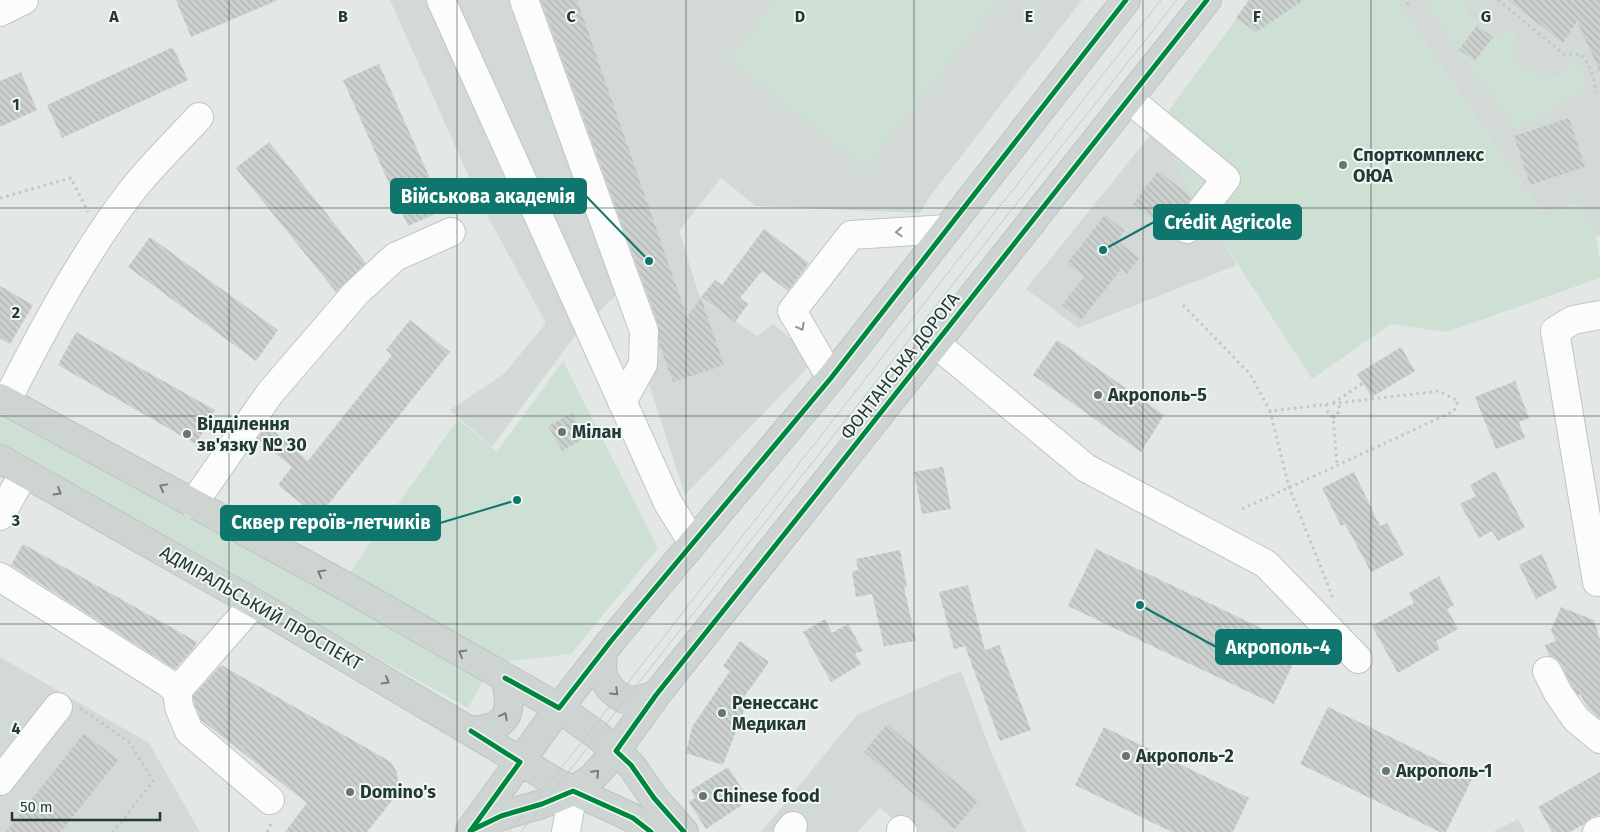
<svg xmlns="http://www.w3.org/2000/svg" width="1600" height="832" viewBox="0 0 1600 832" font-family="'Fira Sans',sans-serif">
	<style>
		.built { fill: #d2d9d6 }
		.green { fill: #cee0d3 }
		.building { fill: url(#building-back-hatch) }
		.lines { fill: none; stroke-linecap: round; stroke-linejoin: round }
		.minor-casing { stroke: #c0c5c3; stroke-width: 30 }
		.major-casing { stroke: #bcc4c2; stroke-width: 30 }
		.path { stroke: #c0c8c5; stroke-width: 3; stroke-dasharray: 2.5 4; stroke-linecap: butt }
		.minor { stroke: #fbfcfb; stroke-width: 28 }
		.major { stroke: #ced4d2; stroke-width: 28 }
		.tram { stroke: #c7c9c9; stroke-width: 1 }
		.cycleway-casing { stroke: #f1f7f4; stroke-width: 8 }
		.cycleway { stroke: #00873e; stroke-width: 5 }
		.oneway { stroke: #8f9a97 }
		.oneway2 { stroke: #707f7b }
		.grid { fill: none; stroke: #233933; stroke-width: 1; stroke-opacity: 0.55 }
		.poi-dot { fill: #667672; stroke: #f1f7f4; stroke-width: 2 }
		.labels { text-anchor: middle; stroke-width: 4; stroke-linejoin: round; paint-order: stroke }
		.poi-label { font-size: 18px; font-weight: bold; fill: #233933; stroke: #f1f7f4; text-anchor: start }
		.street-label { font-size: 18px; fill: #233933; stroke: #f1f7f4 }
		.grid-label { font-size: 16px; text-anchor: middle; font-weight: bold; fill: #233933; stroke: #f1f7f4; stroke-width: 4; stroke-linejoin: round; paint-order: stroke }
		.leader { fill: none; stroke: #0f766e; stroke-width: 2 }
		.callout-dot { fill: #0f766e; stroke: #f1f7f4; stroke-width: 2 }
		.callout { fill: #0f766e; stroke: #0f766e; stroke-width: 2 }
		.callout-label { font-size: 19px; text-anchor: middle; font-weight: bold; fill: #fff }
	</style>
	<defs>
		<pattern id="building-back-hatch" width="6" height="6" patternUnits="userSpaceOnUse" patternTransform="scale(1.25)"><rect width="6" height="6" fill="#ccd1cf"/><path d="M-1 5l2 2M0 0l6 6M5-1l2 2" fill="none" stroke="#afb4b2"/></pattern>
	</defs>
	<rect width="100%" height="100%" fill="#e3e8e6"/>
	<path class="built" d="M390,0H1082L928,199L920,213L756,206L721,178L679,231L700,298L757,336L773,324L791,339L811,364L685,495L619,292L574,337L492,447L450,410L504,374L546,323L482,206Z
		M1396,0H1600V235L1596,236L1576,203L1545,218Z
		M1156,128L1209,220L1237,265L1078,328L1026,289Z
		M0,657L149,743L200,832H0Z
		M961,671L992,754L1026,832H908L880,808L857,832H806L799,826L793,832H761L857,715Z
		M1518,819L1525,832H1493Z"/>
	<path class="green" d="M776,0H999L865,168L729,59Z
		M1250,0H1396L1545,218L1577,203L1596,236L1600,261V278L1447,332L1391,324L1312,379L1209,220L1156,128Z
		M1424,0H1465C1466,16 1485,31 1499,37L1508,32H1513L1516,37C1499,61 1549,92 1568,69C1571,66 1572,61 1574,58L1578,59C1587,71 1587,84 1577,95L1517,131L1423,1Z
		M563,361L658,548L571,654L500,662L350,572L458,419L497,452Z
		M0,405L486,676L468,708L0,448Z"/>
	<path class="building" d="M176,0H278L191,37Z
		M541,0H577L687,317L701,298L724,365L673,382L659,344V326Z
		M1249,0H1304L1256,32L1236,18Z
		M1508,0H1600V72L1577,21L1563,43Z
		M1477,25L1493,37L1475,61L1459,50Z
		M173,47L188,80L62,138L47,105Z
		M379,64L444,210L408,226L343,80Z
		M21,72L37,110L0,127V81Z
		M1569,118L1585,167L1530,185L1514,136Z
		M269,142L366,263L336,292L236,168Z
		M1158,171L1192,197L1175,219L1171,233L1133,204Z
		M1105,215L1125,231L1117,241L1139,258L1127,274L1121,269L1081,320L1062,305L1084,277L1067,263Z
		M764,229L809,263L788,291L762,271L740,298L748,304L735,322L701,297L715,280L722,285Z
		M150,237L278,330L256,361L128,267Z
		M0,286L33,305L10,344L0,338Z
		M410,320L450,352L318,517L278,485L292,467L257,439L267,425L308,461L392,355L386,350Z
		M76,332L215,410L196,444L58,365Z
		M1057,340L1164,415L1141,452L1033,375Z
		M1401,347L1415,371L1372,397L1357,374Z
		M1515,381L1529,418L1519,422L1525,438L1496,449L1475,397Z
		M572,413L585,438L562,451L548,426Z
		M943,467L951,509L922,514L914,472Z
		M1495,471L1525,527L1498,541L1492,531L1479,538L1460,504L1476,496L1470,485Z
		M1354,472L1380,526L1387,523L1404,555L1371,572L1345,524L1341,526L1322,488Z
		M23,544L197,642L194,648L175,669L11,565Z
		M1096,549L1301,647L1274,704L1068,606Z
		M900,550L907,587H904L916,641L884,646L872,594L856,597L852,572L858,570L856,559Z
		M1542,554L1557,588L1536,599L1519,565Z
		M1439,576L1454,605L1447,609L1458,629L1436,641L1440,649L1398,673L1372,626L1414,603L1409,593Z
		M968,585L985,650L999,645L1031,730L1000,741L965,646L954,649L939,592Z
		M1561,607L1594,620L1600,640V719L1588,708L1580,694L1578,695L1571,685L1561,664L1556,658L1549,656L1545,645L1556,641L1551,630Z
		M825,619L832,633L848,624L863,651L855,653L861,664L831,682L803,632Z
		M740,641L769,662L744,697L748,700L723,765L686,753L692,727L730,671L723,666Z
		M221,665L391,762L397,772L398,787L394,798L367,832H285L307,803L201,720L194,703L193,696Z
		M1328,707L1473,777L1446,832H1440L1300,764Z
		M887,724L978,801L955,829L864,752Z
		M1104,727L1249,798L1233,832H1172L1075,785Z
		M84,733L118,760L61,832H6Z
		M728,767L745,794L738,798L742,805L706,829L689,802L695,798L691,790Z
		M1600,772V815L1592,817L1584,824L1570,832H1552L1538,807Z"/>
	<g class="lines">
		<defs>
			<path id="minor" d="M441,0L668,503L693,543
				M524,0L644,331L643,364L622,402
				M0,12L24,0
				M1129,99L1226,179L1187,229
				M935,343L1086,468L1266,564L1358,659
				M831,378L792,311L851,235L947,229
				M6,402C42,331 82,256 130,193C151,166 176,142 199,117
				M193,504L270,393L356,293L395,257L451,232
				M0,516L24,473
				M0,577L168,683L177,691L179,707L189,731L270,800
				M1597,582L1555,331L1573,320L1600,315
				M1547,671L1558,693L1576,719L1600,739
				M177,691L254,603
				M0,781L58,707
				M901,830L903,832
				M566,832L573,791
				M788,832L793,826
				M1597,832L1600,831"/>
			<path id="major" d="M0,398L336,581L559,708L597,735L631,765L654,798L684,832
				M0,459L254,603L559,784L633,818L651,832
				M603,651C603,656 602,662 602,667C603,686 620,704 640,700C645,699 651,696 656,695
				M471,731C509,728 514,712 505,678
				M471,829L559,708L611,641L831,378L1126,0
				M470,831L501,816L542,804L573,791L593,777L616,751L656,695L814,497L1207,0"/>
		</defs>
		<use href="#minor" class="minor-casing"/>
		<use href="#major" class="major-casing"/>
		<path class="path" d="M1498,0L1565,55L1580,54C1591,63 1593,79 1597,92
			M1407,4L1411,0
			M0,198L71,178L88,212
			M1183,305L1250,374L1270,411
			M1333,403L1363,383
			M1326,404L1328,412L1333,417L1337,465
			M1333,417H1336L1340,408L1337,403
			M1242,509C1313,477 1383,444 1454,411L1458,401L1439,391L1270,411L1289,487L1333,598
			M80,708L130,743L153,781L113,832
			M267,832L271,823"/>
		<use href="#minor" class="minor"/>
		<use href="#major" class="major"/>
		<path class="tram" d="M509,832L552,780L1161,0
			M521,832L1177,0"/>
		<defs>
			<path id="cycleway" d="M505,678L559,708L611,641L831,378L1126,0
				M471,830L520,762L471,731
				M470,831L501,816L542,804L573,791L633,818L651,832
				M684,832L654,798L631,765L616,751L656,695L814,497L1207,0"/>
		</defs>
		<use href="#cycleway" class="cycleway-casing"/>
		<use href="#cycleway" class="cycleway"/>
	</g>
	<defs><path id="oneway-chevron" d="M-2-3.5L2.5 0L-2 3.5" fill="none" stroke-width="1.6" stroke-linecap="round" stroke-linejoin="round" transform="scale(1.25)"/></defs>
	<g class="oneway">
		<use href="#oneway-chevron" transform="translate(899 232) rotate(177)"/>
		<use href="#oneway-chevron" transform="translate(801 327) rotate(61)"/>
	</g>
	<g class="oneway2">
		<use href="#oneway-chevron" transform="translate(163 487) rotate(-151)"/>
		<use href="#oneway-chevron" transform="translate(58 492) rotate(30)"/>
		<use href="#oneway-chevron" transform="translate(321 573) rotate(-151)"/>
		<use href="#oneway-chevron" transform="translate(462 653) rotate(-150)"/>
		<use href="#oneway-chevron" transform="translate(386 681) rotate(30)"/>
		<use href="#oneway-chevron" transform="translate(615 692) rotate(44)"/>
		<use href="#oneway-chevron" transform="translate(504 716) rotate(-62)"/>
		<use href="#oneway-chevron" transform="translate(596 773) rotate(-46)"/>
	</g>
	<path class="grid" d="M229,0V832M457,0V832M686,0V832M914,0V832M1143,0V832M1371,0V832M0,208H1600M0,416H1600M0,624H1600"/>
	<g class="poi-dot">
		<circle cx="1343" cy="165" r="5"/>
		<circle cx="1098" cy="395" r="5"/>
		<circle cx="562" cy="432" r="5"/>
		<circle cx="187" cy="434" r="5"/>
		<circle cx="722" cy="713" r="5"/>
		<circle cx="1126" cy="756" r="5"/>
		<circle cx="1386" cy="771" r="5"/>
		<circle cx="350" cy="792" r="5"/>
		<circle cx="703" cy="796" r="5"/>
	</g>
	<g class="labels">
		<g class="poi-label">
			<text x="1353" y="161">Спорткомплекс<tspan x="1353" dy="21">ОЮА</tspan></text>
			<text x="1108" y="401">Акрополь-5</text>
			<text x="197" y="430">Відділення<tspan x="197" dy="21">зв'язку № 30</tspan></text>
			<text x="572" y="438">Мілан</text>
			<text x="732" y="709">Ренессанс<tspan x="732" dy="21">Медикал</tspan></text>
			<text x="1136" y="762">Акрополь-2</text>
			<text x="1396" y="777">Акрополь-1</text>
			<text x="360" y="798">Domino's</text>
			<text x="713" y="802">Chinese food</text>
		</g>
		<g class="street-label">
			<text transform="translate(900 366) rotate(-52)" y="6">ФОНТАНСЬКА ДОРОГА</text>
			<text transform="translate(261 608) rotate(30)" y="6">АДМІРАЛЬСЬКИЙ ПРОСПЕКТ</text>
		</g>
	</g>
	<g class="grid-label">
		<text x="114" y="22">A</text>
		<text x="343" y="22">B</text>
		<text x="571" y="22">C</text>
		<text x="800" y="22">D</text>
		<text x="1029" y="22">E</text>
		<text x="1257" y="22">F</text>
		<text x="1486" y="22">G</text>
		<text x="16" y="110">1</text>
		<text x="16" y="318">2</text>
		<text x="16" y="526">3</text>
		<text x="16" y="734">4</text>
	</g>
	<path class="leader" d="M649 261L586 196M1103 250L1154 222M517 500L440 523M1140 605L1216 647"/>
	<g class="callout-dot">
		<circle cx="649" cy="261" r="5"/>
		<circle cx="1103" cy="250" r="5"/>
		<circle cx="517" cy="500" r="5"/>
		<circle cx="1140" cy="605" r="5"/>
	</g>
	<g class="callout">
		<rect x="391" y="179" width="195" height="34" rx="5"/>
		<rect x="1154" y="205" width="147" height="34" rx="5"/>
		<rect x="221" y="506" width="219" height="34" rx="5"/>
		<rect x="1216" y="630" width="125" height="34" rx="5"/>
	</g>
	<g class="callout-label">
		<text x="488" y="203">Військова академія</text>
		<text x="1228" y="229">Crédit Agricole</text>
		<text x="331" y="529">Сквер героїв-летчиків</text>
		<text x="1278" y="654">Акрополь-4</text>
	</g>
	<path d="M12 812v8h148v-8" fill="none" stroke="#233933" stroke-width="2.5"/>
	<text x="20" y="812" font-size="15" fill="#233933" stroke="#f1f7f4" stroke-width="4" paint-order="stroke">50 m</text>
</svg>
